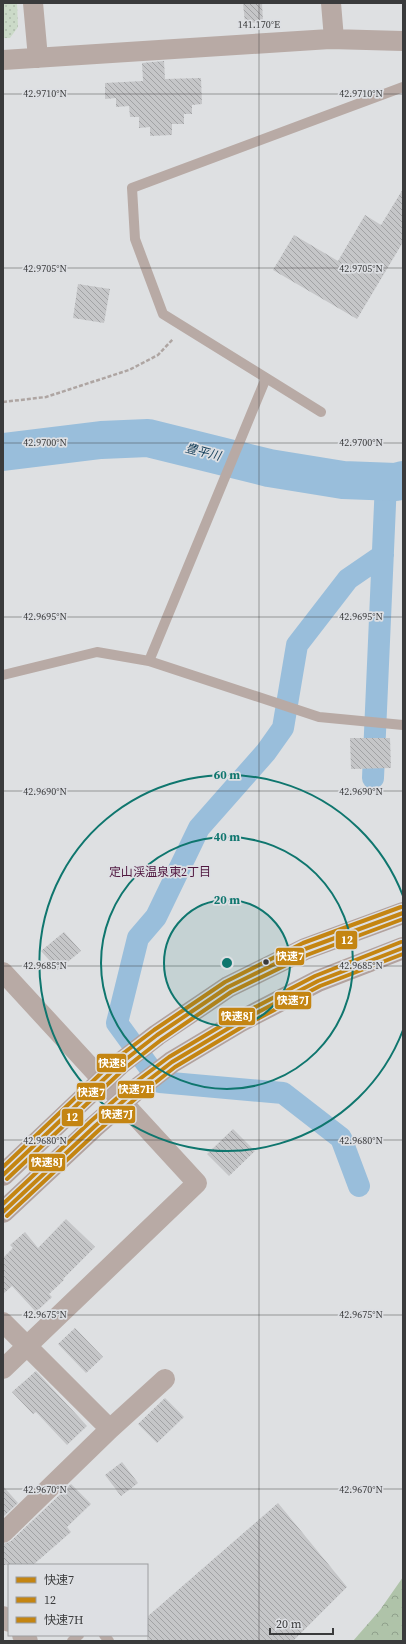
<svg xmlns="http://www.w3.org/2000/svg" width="406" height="1644" viewBox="0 0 406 1644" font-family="'Source Serif 4','Noto Sans JP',serif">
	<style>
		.grass { fill: url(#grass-dots) }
		.forest { fill: url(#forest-crowns) }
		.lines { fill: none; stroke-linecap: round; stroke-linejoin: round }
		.canal { stroke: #99bedb; stroke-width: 22 }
		.river { stroke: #99bedb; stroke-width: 38 }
		.building { fill: url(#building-back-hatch) }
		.path { stroke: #aea5a2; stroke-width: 2.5; stroke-dasharray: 4 2; stroke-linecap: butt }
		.service { stroke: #b8aaa5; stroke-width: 10 }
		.minor { stroke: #b8aaa5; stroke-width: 20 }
		.trunk { stroke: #b2a29e; stroke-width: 22 }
		.bus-1-casing { stroke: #dddfe3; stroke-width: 7 }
		.bus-2-casing { stroke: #dddfe3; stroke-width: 7 }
		.bus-3-casing { stroke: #dddfe3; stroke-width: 7 }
		.bus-4-casing { stroke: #dddfe3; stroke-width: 7 }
		.bus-5-casing { stroke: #dddfe3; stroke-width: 7 }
		.bus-6-casing { stroke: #dddfe3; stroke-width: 7 }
		.bus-1 { stroke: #c48512; stroke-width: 4 }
		.bus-2 { stroke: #c48512; stroke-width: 4 }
		.bus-3 { stroke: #c48512; stroke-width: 4 }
		.bus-4 { stroke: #c48512; stroke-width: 4 }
		.bus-5 { stroke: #c48512; stroke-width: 4 }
		.bus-6 { stroke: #c48512; stroke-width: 4 }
		.ticks { fill: none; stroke: #3a3b3c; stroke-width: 1; stroke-opacity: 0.45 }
		.ring { fill: none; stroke: #0f766e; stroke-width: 2 }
		.bus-dot { fill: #3a3b3c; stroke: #dddfe3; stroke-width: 1.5 }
		.labels { text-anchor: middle; stroke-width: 3.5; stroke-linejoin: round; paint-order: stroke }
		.water-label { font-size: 12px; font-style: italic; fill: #153f5a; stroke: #dddfe3 }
		.neighbourhood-label { font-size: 12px; fill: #50173f; stroke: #dddfe3 }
		.ticks-label { font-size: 10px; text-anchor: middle; fill: #3a3b3c; stroke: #dddfe3; stroke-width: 3.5; stroke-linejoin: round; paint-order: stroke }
		.centre { fill: #0f766e; stroke: #dddfe3; stroke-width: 2 }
		.ring-label { font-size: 12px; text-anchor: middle; font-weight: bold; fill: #0f766e; stroke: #dddfe3; stroke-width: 3.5; stroke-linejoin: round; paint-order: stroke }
		.line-badge { stroke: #dddfe3; stroke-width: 1.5 }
		.badge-label { font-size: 11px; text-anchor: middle; font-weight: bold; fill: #fff }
	</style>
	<defs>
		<pattern id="grass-dots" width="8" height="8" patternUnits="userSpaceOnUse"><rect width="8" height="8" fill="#cbdac8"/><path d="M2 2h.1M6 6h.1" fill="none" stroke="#afbcad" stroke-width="1.8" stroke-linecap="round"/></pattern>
		<pattern id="forest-crowns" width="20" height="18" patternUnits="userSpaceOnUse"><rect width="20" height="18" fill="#afc3a9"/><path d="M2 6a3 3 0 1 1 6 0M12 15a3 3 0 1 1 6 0" fill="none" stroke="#8fa08b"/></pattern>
		<pattern id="building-back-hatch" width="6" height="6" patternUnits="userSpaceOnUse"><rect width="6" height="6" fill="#c5c6c8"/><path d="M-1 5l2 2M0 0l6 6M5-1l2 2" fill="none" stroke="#a1a2a4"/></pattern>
	</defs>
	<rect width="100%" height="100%" fill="#dee0e2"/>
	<path class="grass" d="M3,3H17L18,27L10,38H3Z"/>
	<path class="forest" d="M403,1577V1641H353L380,1610Z"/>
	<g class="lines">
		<path class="canal" d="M373,778L386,482
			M359,1186L341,1138L283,1093L160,1082L117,1023L138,938L156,917L199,828L266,752L283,728L297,645L348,579L383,555"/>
		<path class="river" d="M3,452L101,440L148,438L269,468L343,480L396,482L403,480"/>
	</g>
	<path class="building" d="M243,3H262L263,22L245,23Z
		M164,61L165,79L201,78L202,104L192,105V114H184V124H172V135L150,136V127L139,128V117H130L129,106L116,107V98L105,99V83L143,81L142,63Z
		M403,189V242L357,319L273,270L294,235L338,261L365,215L381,225Z
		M78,284L110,289L104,323L73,318Z
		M350,738H390L391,768L351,769Z
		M64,932L81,951L58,970L41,951Z
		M233,1129L255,1151L229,1176L207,1154Z
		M66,1219L95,1247L63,1279L64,1280L49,1294L52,1297L36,1312L12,1286L3,1294V1258L13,1248L10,1245L25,1232L38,1248Z
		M75,1328L103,1357L86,1373L58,1344Z
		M36,1371L87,1426L67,1445L36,1412L33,1414L12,1392Z
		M165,1398L184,1417L157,1443L138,1424Z
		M122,1462L138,1483L121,1496L105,1475Z
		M71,1484L91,1504L67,1527L71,1532L33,1565H3V1544L11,1541Z
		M3,1486L18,1503L3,1517Z
		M278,1503L347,1587L293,1641H147V1617Z"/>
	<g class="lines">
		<path class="path" d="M3,402L46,397L129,370L158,355L173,339"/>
		<path class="service" d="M321,412L163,314L135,239L132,188L403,87
			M149,661L266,378
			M3,675L97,652L149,661L319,717L403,725
			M104,1635L109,1641
			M72,1641L79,1635"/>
		<path class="minor" d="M33,3L38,58
			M331,3L334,39
			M3,60L330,39L403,41
			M3,972L197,1183L3,1369
			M3,1322L110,1429
			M3,1533L110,1429L165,1379
			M3,1616L9,1622
			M22,1635L28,1641"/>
		<path class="trunk" d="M3,1175L121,1063L157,1035L228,987L305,949L403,913
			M3,1212L95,1126L137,1089L172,1062L239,1022L318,981L403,948"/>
		<defs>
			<path id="bus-1" d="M3,1175L121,1063L157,1035L228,987L305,949L403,913"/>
			<path id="bus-2" d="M7,1179L125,1068L161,1040L231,992L307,955L403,919"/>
			<path id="bus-3" d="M3,1212L95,1126L137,1089L172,1062L239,1022L318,981L403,948"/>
			<path id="bus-4" d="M7,1216L99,1130L141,1094L175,1067L242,1027L320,986L403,954"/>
			<path id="bus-5" d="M3,1204L91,1121L133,1084L169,1057L236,1017L315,976L401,942"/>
			<path id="bus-6" d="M3,1167L117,1058L154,1030L225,982L303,943L401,907"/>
		</defs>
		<use href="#bus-1" class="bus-1-casing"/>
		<use href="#bus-2" class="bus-2-casing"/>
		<use href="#bus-3" class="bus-3-casing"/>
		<use href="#bus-4" class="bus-4-casing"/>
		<use href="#bus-5" class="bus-5-casing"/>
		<use href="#bus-6" class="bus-6-casing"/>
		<use href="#bus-1" class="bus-1"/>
		<use href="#bus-2" class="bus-2"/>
		<use href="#bus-3" class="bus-3"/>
		<use href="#bus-4" class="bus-4"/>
		<use href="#bus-5" class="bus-5"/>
		<use href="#bus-6" class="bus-6"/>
	</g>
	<path class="ticks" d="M259,3V1641M3,94H403M3,268H403M3,443H403M3,617H403M3,791H403M3,966H403M3,1140H403M3,1315H403M3,1489H403"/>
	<circle cx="227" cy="963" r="63" fill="#0f766e" fill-opacity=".12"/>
	<g class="ring">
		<circle cx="227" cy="963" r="63"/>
		<circle cx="227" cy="963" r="126"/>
		<path d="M403 1030A188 188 0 1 1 403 896"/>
	</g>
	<circle class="bus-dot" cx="266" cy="962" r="3.5"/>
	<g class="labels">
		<g class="water-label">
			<text transform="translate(203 452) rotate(14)" y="4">豊平川</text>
		</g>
		<g class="neighbourhood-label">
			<text x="160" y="876">定山渓温泉東2丁目</text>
		</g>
	</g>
	<g class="ticks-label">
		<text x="259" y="28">141.170°E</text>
		<text x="45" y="97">42.9710°N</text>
		<text x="361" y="97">42.9710°N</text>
		<text x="45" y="272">42.9705°N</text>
		<text x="361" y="272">42.9705°N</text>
		<text x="45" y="446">42.9700°N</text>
		<text x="361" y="446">42.9700°N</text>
		<text x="45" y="620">42.9695°N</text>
		<text x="361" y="620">42.9695°N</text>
		<text x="45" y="795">42.9690°N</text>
		<text x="361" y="795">42.9690°N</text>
		<text x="45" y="969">42.9685°N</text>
		<text x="361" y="969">42.9685°N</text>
		<text x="45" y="1144">42.9680°N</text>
		<text x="361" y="1144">42.9680°N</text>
		<text x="45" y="1318">42.9675°N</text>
		<text x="361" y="1318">42.9675°N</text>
		<text x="45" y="1493">42.9670°N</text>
		<text x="361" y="1493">42.9670°N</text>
	</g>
	<circle cx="227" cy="963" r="6" class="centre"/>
	<g class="ring-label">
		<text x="227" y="779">60 m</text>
		<text x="227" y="841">40 m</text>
		<text x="227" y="904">20 m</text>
	</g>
	<g class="line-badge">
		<rect x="335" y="930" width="23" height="20" rx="4" fill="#c48512"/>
		<rect x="275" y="947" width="30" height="19" rx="4" fill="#c48512"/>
		<rect x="274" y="991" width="38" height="19" rx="4" fill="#c48512"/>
		<rect x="218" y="1007" width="38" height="19" rx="4" fill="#c48512"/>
		<rect x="96" y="1053" width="31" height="20" rx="4" fill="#c48512"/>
		<rect x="117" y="1080" width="38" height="19" rx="4" fill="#c48512"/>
		<rect x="76" y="1082" width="30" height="19" rx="4" fill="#c48512"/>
		<rect x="98" y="1105" width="38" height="19" rx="4" fill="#c48512"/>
		<rect x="61" y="1108" width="23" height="19" rx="4" fill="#c48512"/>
		<rect x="28" y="1153" width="38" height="19" rx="4" fill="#c48512"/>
	</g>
	<g class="badge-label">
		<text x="347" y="944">12</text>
		<text x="290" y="960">快速7</text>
		<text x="293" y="1004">快速7J</text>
		<text x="237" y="1020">快速8J</text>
		<text x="112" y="1067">快速8</text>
		<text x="136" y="1093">快速7H</text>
		<text x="91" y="1096">快速7</text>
		<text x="117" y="1118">快速7J</text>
		<text x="72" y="1121">12</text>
		<text x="47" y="1166">快速8J</text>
	</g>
	<rect width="406" height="1644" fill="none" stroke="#3a3b3c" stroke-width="8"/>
	<rect x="8" y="1564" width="140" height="72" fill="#dddfe3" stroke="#9c9da0"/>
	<rect x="16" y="1577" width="20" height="6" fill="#c48512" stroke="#9c9da0"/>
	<text x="44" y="1584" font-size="12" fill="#3a3b3c">快速7</text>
	<rect x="16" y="1597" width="20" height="6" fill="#c48512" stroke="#9c9da0"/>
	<text x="44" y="1604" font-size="12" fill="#3a3b3c">12</text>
	<rect x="16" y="1617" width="20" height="6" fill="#c48512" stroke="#9c9da0"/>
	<text x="44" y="1624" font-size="12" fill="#3a3b3c">快速7H</text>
	<path d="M270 1628v6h63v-6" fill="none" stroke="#3a3b3c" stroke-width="2"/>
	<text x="276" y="1628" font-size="12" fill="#3a3b3c" stroke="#dddfe3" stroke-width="3" paint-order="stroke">20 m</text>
</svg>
